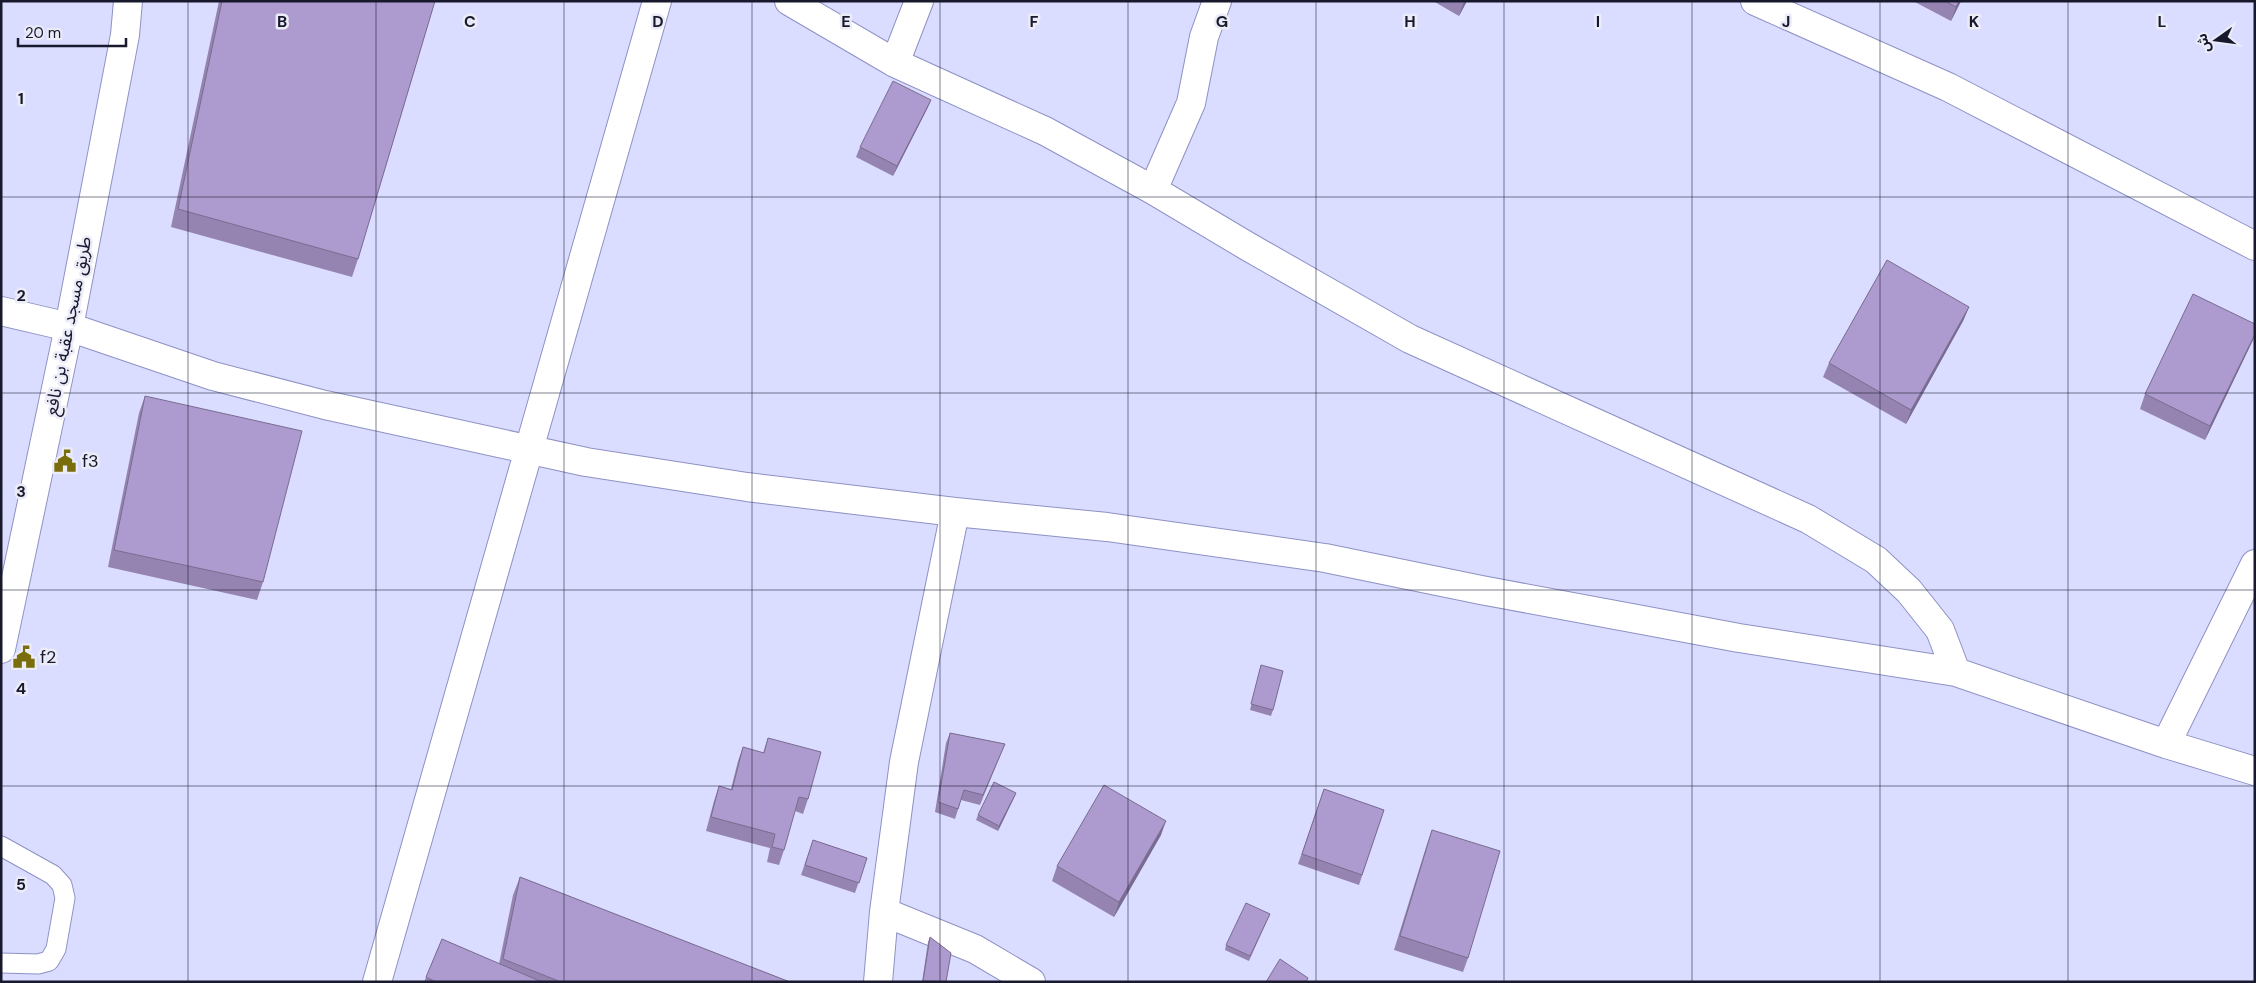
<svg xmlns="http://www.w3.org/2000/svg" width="2256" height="983" viewBox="0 0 2256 983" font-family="'DM Sans','Noto Sans Arabic',sans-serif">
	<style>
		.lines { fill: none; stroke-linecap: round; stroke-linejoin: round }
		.lane-casing { stroke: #8e91c4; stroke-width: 21 }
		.street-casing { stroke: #8e91c4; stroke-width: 30 }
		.secondary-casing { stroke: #8e91c4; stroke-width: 30 }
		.lane { stroke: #fff; stroke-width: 19 }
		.street { stroke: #fff; stroke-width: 28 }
		.secondary { stroke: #fff; stroke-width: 28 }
		.wall { fill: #9584b1 }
		.shaded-wall { fill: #796c90 }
		.building { fill: #ad9ace; stroke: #796c90 }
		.grid { fill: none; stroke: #18192d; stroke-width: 1; stroke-opacity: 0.55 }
		.labels { text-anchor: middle; stroke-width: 5; stroke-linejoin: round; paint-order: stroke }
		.street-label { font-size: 18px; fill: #18192d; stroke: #ebecf8 }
		.poi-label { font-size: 18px; fill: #18192d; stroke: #ebecf8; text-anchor: start }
		.grid-label { font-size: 16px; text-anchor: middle; font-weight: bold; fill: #18192d; stroke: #ebecf8; stroke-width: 5; stroke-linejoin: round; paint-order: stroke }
	</style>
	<rect width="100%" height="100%" fill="#daddff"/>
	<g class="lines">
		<defs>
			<path id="lane" d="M1,846L53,875L62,885L65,898L56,949L49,961L38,964L1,963"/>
			<path id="street" d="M789,1L895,63L1045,131L1153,190L1247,246L1410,339L1808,519L1876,560L1909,591L1940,630L1956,672
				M1755,1L1948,87L2255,246
				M895,63L919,1
				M1153,190L1191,103L1204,37L1217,1
				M1,311L69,327L213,376L325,405L586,462L747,487L955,512L1107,527L1325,558L1481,590L1739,638L1956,672L2166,744L2255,771
				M2166,744L2255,564
				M884,912L975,949L1031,982
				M377,982L657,1
				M878,982L884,912L904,762L955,512"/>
			<path id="secondary" d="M1,649L69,327L125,35L128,1"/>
		</defs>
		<use href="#lane" class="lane-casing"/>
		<use href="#street" class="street-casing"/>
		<use href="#secondary" class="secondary-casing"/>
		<use href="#lane" class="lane"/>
		<use href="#street" class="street"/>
		<use href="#secondary" class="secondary"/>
	</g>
	<path class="wall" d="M219,1H435L358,259L352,277L171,227Z
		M1433,1H1467L1459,16Z
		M1913,1H1961L1951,21Z
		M931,100L927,109L893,176L856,157L860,147Z
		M1969,307L1963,321L1906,424L1823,377L1829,363Z
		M2253,340L2205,440L2140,409L2145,394Z
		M145,396L263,582L257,600L108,567L139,413Z
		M1261,665L1273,710L1271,716L1250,710Z
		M950,733L1005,744L980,805L961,800L955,819L935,812L946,743Z
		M768,738L808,799L803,814L795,811L784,850L779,865L767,862L770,848L706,831L714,801L719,786L731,789L738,761L743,747L763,753Z
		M1324,789L1384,810L1359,885L1298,864Z
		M1016,793L998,831L976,820L978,815Z
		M1432,830L1468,958L1463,972L1394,950L1427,844Z
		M1161,835L1114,917L1052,881L1057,866Z
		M813,840L867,858L855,893L801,875Z
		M520,877L790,982H424L442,939L499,964L513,895Z
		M1270,914L1249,961L1225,950L1226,945Z
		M930,937L946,982H922L928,942Z"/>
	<path class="shaded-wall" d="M1464,1H1467L1459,16Z
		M1959,1H1961L1951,21L1956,7Z
		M931,100L927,109L893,176L897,166Z
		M1969,307L1963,321L1906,424L1911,410Z
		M2255,334L2253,340L2205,440L2210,426Z
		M1016,793L1014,798L998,831L999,826Z
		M1166,821L1161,835L1114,917L1119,902Z"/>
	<path class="building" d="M222,1H435L358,259L178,209Z
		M1945,1H1959L1956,7Z
		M893,81L931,100L897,166L860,147Z
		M1887,260L1969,307L1911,410L1829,363Z
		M2193,294L2255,324V334L2210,426L2145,394Z
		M145,396L302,431L263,582L114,550Z
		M1261,665L1283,671L1273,710L1251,704Z
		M950,733L1005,744L983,795L964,790L958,809L938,802Z
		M768,738L821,752L808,799L799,797L784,850L772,847L775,834L711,817L719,786L732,790L743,747L764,753Z
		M994,782L1016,793L999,826L978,815Z
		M1104,785L1166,821L1119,902L1057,866Z
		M1324,789L1384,810L1362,875L1302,854Z
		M1432,830L1500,851L1468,958L1400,936Z
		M813,840L867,858L859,883L805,865Z
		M520,877L790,982H561L503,959Z
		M1246,903L1270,914L1250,956L1226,945Z
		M930,937L951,953L946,982L923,981Z
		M442,939L542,982H436L426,977Z
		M1280,959L1308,978L1306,982H1266Z"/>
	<path class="grid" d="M188,1V982M376,1V982M564,1V982M752,1V982M940,1V982M1128,1V982M1316,1V982M1504,1V982M1692,1V982M1880,1V982M2068,1V982M1,197H2255M1,393H2255M1,590H2255M1,786H2255"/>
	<defs>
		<symbol id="civic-bare" viewBox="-9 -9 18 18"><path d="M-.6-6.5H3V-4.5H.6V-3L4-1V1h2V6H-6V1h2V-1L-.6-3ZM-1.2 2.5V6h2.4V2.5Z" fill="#7a6e0c" stroke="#ebecf8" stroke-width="2.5" paint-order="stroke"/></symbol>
	</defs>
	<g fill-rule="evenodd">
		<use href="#civic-bare" x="49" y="445" width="32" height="32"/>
		<use href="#civic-bare" x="8" y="641" width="32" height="32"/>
	</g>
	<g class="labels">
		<g class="street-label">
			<text transform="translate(68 326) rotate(-79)" y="6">طريق مسجد عقبة بن نافع</text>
		</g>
		<g class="poi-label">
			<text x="82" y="467">f3</text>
			<text x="40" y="663">f2</text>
		</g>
	</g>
	<g class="grid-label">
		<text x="282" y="27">B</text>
		<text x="470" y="27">C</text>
		<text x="658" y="27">D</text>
		<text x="846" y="27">E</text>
		<text x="1034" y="27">F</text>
		<text x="1222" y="27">G</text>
		<text x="1410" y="27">H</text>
		<text x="1598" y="27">I</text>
		<text x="1786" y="27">J</text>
		<text x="1974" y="27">K</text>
		<text x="2162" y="27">L</text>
		<text x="21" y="104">1</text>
		<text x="21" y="301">2</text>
		<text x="21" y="497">3</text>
		<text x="21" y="694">4</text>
		<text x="21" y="890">5</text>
	</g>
	<rect width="2256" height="983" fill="none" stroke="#18192d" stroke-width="5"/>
	<g transform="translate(2216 40) rotate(256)" stroke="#ebecf8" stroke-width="4" paint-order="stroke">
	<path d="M0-4L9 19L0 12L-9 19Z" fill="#18192d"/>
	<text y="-8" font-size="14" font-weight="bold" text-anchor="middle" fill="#18192d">ش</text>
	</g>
	<path d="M18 38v8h108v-8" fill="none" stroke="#18192d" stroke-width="2.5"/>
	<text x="25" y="38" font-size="15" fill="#18192d" stroke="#ebecf8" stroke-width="4" paint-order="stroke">20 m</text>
</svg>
